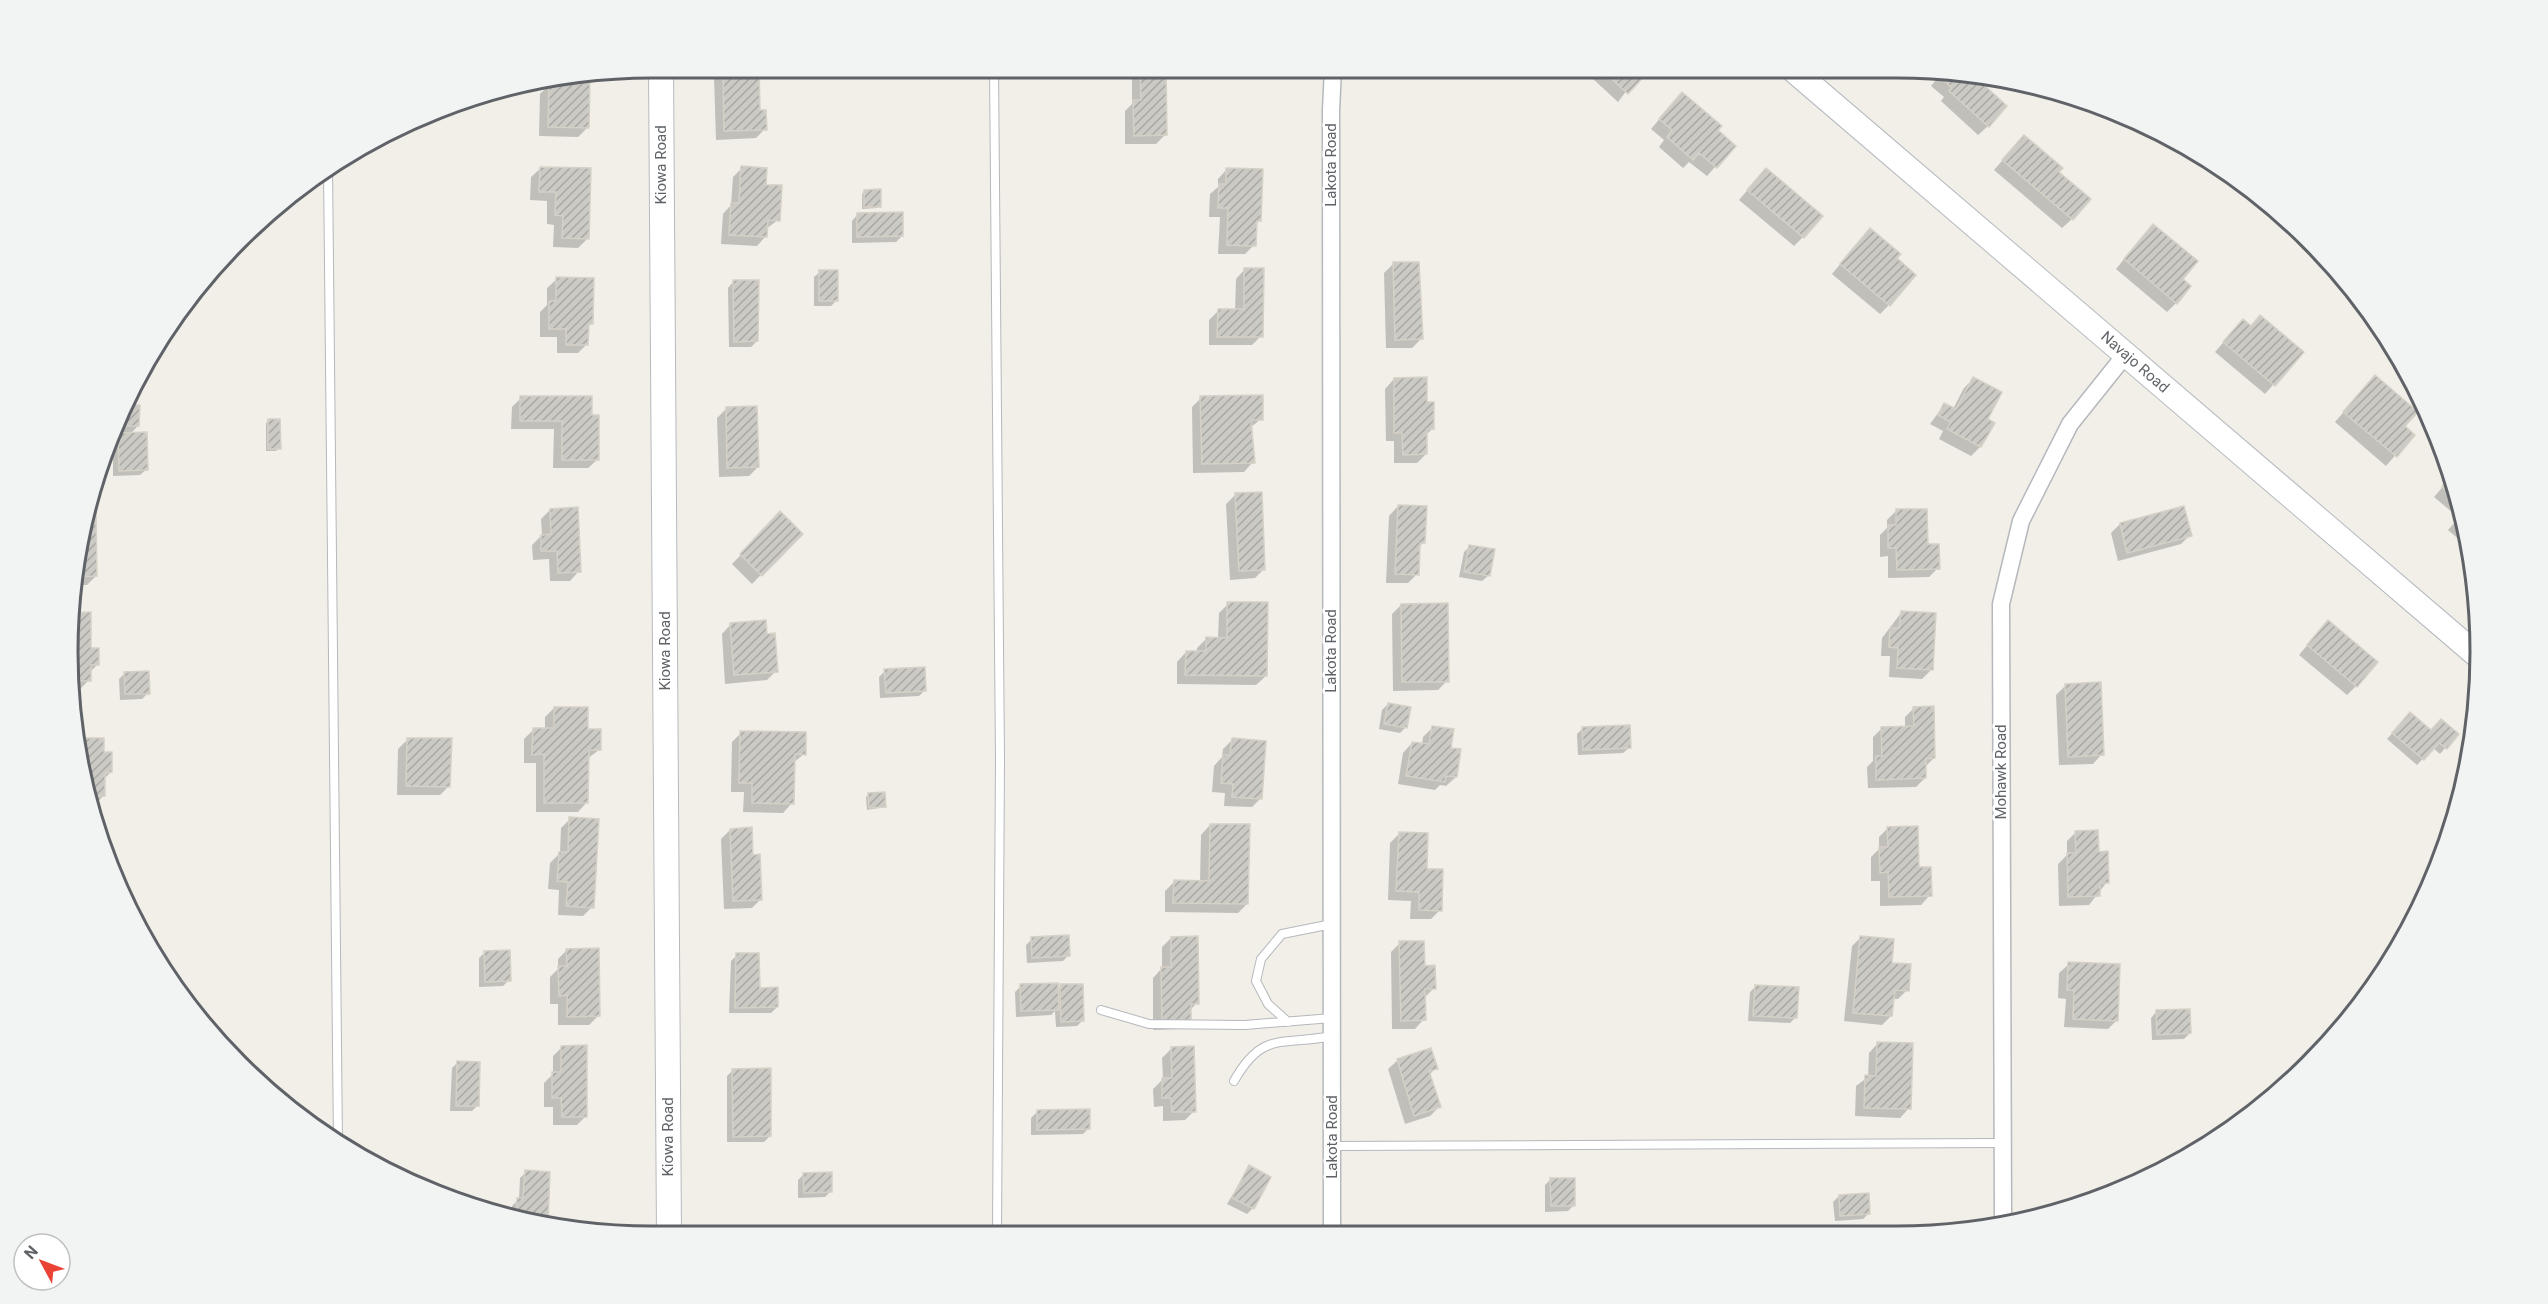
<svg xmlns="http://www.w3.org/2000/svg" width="2548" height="1304" viewBox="0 0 2548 1304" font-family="Roboto,sans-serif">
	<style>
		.shadow { fill: #0003 }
		.building { fill: url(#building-hatch); stroke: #d6d1c6; stroke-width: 1.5 }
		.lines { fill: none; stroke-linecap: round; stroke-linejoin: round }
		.lane-casing { stroke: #b5b8bc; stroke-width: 10 }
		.street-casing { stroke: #b5b8bc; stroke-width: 19 }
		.secondary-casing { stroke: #b6babf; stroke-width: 26 }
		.lane { stroke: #fff; stroke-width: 8 }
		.street { stroke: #fff; stroke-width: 16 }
		.secondary { stroke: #fff; stroke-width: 24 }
		.labels { text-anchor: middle; stroke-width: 5; stroke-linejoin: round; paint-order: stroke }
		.street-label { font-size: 15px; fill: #5f6368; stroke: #fff }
		.rim { fill: none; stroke: #5f6368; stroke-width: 3 }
	</style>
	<defs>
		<pattern id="building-hatch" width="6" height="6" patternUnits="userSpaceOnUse" patternTransform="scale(1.5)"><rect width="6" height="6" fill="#cccac5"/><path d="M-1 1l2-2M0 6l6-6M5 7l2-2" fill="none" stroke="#a9a8a4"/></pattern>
	</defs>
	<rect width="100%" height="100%" fill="#f1efe8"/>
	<path class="shadow" d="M723,68H757L758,112L765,129L756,138L716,140L714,77Z
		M1140,68H1165V135L1156,144H1125V111L1132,104V77Z
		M1581,68H1644L1618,102Z
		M1944,70L1988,126L1978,135L1941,101L1944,97L1931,86Z
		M589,74L587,128L578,137L539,136L540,94L546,88L547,78Z
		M1673,103L1716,131L1734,146L1707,176L1689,162L1683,168L1659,147L1664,140L1651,129Z
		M2015,146L2057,172L2072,219L2062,228L1994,170Z
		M541,168L587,239L578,248L553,247L554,225L547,224V201L530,200L531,177Z
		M742,168L764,186L778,220L766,229V236L757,246L721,244L723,214L731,205L733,177Z
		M1227,169L1260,220L1255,225L1254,245L1245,254H1218L1220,217H1209L1210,194L1218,187V179Z
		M1757,179L1803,237L1794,246L1739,200Z
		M864,191L880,206L877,208L862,209V194Z
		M857,215L902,236L896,242L852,243V221Z
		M2144,235L2181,279L2176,303L2167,312L2116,269Z
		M1861,239L1895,259L1889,305L1880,314L1832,274Z
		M1393,264L1421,339L1412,348H1386L1384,273Z
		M1245,269L1261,336L1252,345H1209V320L1218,311H1235L1236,279Z
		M820,272L837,300L831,306H814V277Z
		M557,279L592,323L587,328V344L578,353H557V337H540V312L547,305V288Z
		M733,282L757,341L751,347H729L728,288Z
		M2250,327L2302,352L2265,394L2215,352L2234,330Z
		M1394,379L1426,404L1433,428L1425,436L1426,454L1417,463H1394V441H1386L1385,389Z
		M1973,379L1986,420L1980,447L1971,456L1939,439L1943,431L1930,424L1944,405L1953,409L1964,388Z
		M2366,386L2413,435L2386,466L2335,422Z
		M521,398L590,416L598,459L588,468H553L554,429H511L512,407Z
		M1201,398L1261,419L1250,428L1253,462L1244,472L1193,473L1192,407Z
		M123,406L138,407V426L130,434L146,470L140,475L113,476V440L121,431H112V429Z
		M726,409L758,467L749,476L719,477L717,418Z
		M269,420L279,448L276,451H266V423Z
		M106,449V474L95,483Z
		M2452,476L2469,548L2448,530L2459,518L2434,497Z
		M1235,495L1264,569L1255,578L1230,580L1226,504Z
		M1398,506L1424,542L1418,548L1417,574L1408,583H1386L1389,516Z
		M550,510L579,571L570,581H550L549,559L533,560L532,545L542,535L541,519Z
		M1896,511L1926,546L1938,568L1929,577L1888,578V556L1880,557V535L1887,528V520Z
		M780,514L801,534L752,584L732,564Z
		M86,515L96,576L87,585H73L79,538Z
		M2120,524L2190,535L2181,544L2118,561L2111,533Z
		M1470,546L1488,576L1482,581L1459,577L1464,552Z
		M1228,604L1266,676L1256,685L1177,684V662L1186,652H1197V648L1206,639H1218L1219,613Z
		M1401,605L1447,681L1438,690L1393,691L1392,614Z
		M1901,613L1931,670L1922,679L1889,677L1890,656H1881L1882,638Z
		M69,614H89L90,650L97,665L89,673V680L80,689L71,690Z
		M731,624L766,636L776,671L767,680L725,684L722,634Z
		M2319,631L2356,686L2347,695L2299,655Z
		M885,671L925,690L919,696L880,698L879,677Z
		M125,673L148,693L142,699L120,700L119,679Z
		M2065,686L2102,754L2093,764L2059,765L2056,695Z
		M1388,704L1405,728L1400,733L1379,729L1382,710Z
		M554,708L587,730L599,750L587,759V802L578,812H536V763H524V739L533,730H545V717Z
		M1914,708L1934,758L1925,767V778L1916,787L1868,788L1867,767L1873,761V737L1882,728H1905V717Z
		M2404,720L2431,732L2457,734L2440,754L2433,748L2417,765L2387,739Z
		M1432,728L1449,749L1456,777L1446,786L1440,785L1435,790L1398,784L1403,753L1412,743L1422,745L1423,737Z
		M1583,728L1629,748L1623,753L1578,755L1577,734Z
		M741,733L804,754L793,763L792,803L783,813L743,812L744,792H731L732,742Z
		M103,739V754L111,772L104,779V795L95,805H88L75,740Z
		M407,740L449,786L440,795H397L398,749Z
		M1232,740L1261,798L1252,807L1224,806L1225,793L1212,792L1214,766L1222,757L1223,749Z
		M869,794L885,807L867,810L866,797Z
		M570,819L592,907L583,916L558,915L559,890L548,889L550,863L560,853L561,828Z
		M1210,825L1247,904L1238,913L1165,912V891L1174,882H1200L1201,835Z
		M1888,828L1917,868L1930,895L1921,905L1880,906V881H1871V857L1879,849V837Z
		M730,830L752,856L761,899L752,908L724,909L721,839Z
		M2076,832L2097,853L2107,882L2089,905L2059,906L2058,864L2067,855V841Z
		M1399,834L1425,871L1440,910L1431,919H1410L1411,901L1388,900L1390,843Z
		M1861,937L1890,964L1907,990L1898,999H1892L1891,1016L1882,1025L1844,1021L1852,946Z
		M1171,938L1197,1003L1189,1011V1020L1180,1029L1153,1030V978L1162,968V947Z
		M1032,939L1069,955L1063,961L1027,963L1026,945Z
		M1400,943L1434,988L1425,997L1424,1019L1415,1029H1392L1391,952Z
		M567,950L598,1016L589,1025H558V1004H550V977L558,969V959Z
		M485,952L509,980L503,986L479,987V958Z
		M737,955L758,989L777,1007L771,1013H729L731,961Z
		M2069,964L2117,1020L2108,1029L2064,1027L2066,999L2058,998L2059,973Z
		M1021,986L1057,990L1061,986L1083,1020L1077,1026L1056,1027L1055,1011L1051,1015L1016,1017L1015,992Z
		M1756,986L1796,1017L1790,1023L1748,1021L1750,992Z
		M2156,1012L2190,1033L2184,1039L2152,1040L2151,1018Z
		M1878,1043L1909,1108L1900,1118L1855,1116L1856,1086L1868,1077L1869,1053Z
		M562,1047L586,1116L577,1125H553V1107H544V1083L553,1074V1056Z
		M1172,1048L1194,1111L1185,1120L1163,1121V1106L1154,1107L1153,1089L1163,1079L1162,1058Z
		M1398,1060L1436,1068L1429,1075L1439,1107L1430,1116L1405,1124L1388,1069Z
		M457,1063L477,1106L472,1111H450L452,1068Z
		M733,1070L770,1136L764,1142H727V1076Z
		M1037,1112L1089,1128L1083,1134L1031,1135V1118Z
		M1249,1167L1253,1208L1247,1214L1227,1204Z
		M526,1172L547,1224H546L511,1218L512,1206L519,1199L520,1178Z
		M804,1174L831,1191L825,1197L798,1198V1180Z
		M1551,1179L1574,1205L1568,1211L1545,1212V1185Z
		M1839,1196L1869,1213L1863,1219L1835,1221L1833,1202Z"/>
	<path class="building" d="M723,68H759L760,110H766L767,130L724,131Z
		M1140,68H1166L1167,135L1134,136L1133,100H1141Z
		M1600,68H1647L1649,71L1628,94Z
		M1944,70L1973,75L2007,106L1989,127L1949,91L1952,88L1939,76Z
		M590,74L589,128L548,127L549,84H555V77Z
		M1682,92L1722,126L1718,130L1736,146L1717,168L1699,153L1693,160L1667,137L1672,130L1659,119Z
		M2024,135L2063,168L2059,172L2091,199L2073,220L2002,160Z
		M741,166L767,168L766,185H782L780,221L768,220L767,237L729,235L731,203H739Z
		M540,167L591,168L589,239L562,238L563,216L555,215L556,192H539Z
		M1226,168L1263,169L1261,221H1257L1256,246L1227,245L1228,208H1218L1219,184H1226Z
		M1766,168L1823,216L1804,238L1747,190Z
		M881,189V207H864V190Z
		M903,212V236L857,237V213Z
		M2153,224L2198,261L2183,279L2191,286L2177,304L2124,259Z
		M1870,228L1901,254L1897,258L1916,275L1890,306L1840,264Z
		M1393,262H1419L1423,339L1395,340Z
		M1244,268H1264L1263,337H1217L1218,309H1244Z
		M819,270H838V301H819Z
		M556,277L594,278L593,324H589L588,345H566V329H549V301H556Z
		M733,280H759L758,341L734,342Z
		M2260,315L2304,352L2275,386L2223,342L2243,319L2251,326Z
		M2375,375L2418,412L2405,426L2415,435L2397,457L2343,412Z
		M1427,377V402H1434V429H1427V454L1403,455L1402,433H1394V378Z
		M1973,377L2002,392L1988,419L1995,423L1981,447L1947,429L1951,422L1938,415L1944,403L1956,409Z
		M1263,395V420H1251L1255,463L1202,464L1200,396Z
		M520,396H592V415H599V460H562V421H520Z
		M124,405H140L139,426H117V418Z
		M757,406L759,467L727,468L726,407Z
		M268,419H280L281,449H268Z
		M147,432L148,470L119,471L118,433Z
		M107,444V475H98Z
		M2452,475L2458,500L2442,487Z
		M1262,492L1265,570L1239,571L1235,493Z
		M1398,505L1427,506L1425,543H1420L1419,575L1395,574Z
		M2184,506L2192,536L2127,553L2120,523Z
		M578,507L581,572L558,573L557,551H541V535L551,534L550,509Z
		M1896,509H1927L1928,544H1939L1940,569L1897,570L1896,548H1888V525H1896Z
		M780,511L803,534L762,576L740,554Z
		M86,513H96L97,576L74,577L79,538Z
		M2461,514L2464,527L2456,520Z
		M1469,545L1495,549L1490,576L1464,572Z
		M1227,602H1268L1267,676L1185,675L1186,651H1206V637L1227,638Z
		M1448,603L1449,682H1402L1401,604Z
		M1901,611L1936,613L1933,670L1897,668L1898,648L1889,647L1890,628H1899Z
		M91,612V648H99V665H91V681H71L69,613Z
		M766,620L767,634L775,633L778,672L734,675L730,623Z
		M2328,620L2378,662L2357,687L2307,645Z
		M925,667L926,691L886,693L884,669Z
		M149,671L150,694H125L124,672Z
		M2101,682L2104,755L2068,757L2065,684Z
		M1388,703L1411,707L1407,728L1384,724Z
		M1934,706L1935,758L1926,759V778L1876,780V756H1882L1881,727L1914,726L1913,707Z
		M554,707H588V729H601V750H589L588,803H544V754L532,755L533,728H554Z
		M2410,712L2431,730L2441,719L2459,734L2447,749L2439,743L2424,760L2392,733Z
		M1630,725L1631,748L1583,750L1582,727Z
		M1432,726L1454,729L1451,748L1461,749L1457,777L1446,776L1445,782L1406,776L1412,742L1429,744Z
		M740,731L806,732V755L795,754L794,804L752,803V783H739Z
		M75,738H104V752H112V772L105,773V796L86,797Z
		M407,738H452L450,787L406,786Z
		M1232,738L1266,741L1262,799L1232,797L1233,784L1221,783L1223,755H1230Z
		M885,792L886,807L869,808L868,793Z
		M569,817L599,819L594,908L566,906L568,882L557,881L559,852H568Z
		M1210,824H1250L1248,904L1173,903L1174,880L1209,881Z
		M1918,826L1919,867H1931L1932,896L1889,897L1888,872L1880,873L1879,847H1888L1887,827Z
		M752,827L753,855L760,854L762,900L733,901L730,829Z
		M2098,830L2099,852L2108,851L2109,883H2100V896L2068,897L2067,853H2076L2075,831Z
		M1399,832L1428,833L1427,869H1443L1442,911L1419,910V892L1396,891Z
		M1069,935L1070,956L1032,958L1031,937Z
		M1198,936L1199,1004H1191V1020L1162,1021L1161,967H1171V937Z
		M1860,936L1894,939L1892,963L1911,964L1909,991L1895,990L1892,1016L1853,1013Z
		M1399,941H1424L1425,966L1435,965L1436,989H1425L1426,1020L1401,1021Z
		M599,948L600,1016L567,1017V995L559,996L558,966H567L566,949Z
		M510,950L511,981L485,982L484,951Z
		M736,953H759L760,988L778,987V1007L735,1008Z
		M2068,962L2120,964L2118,1021L2073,1019L2074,990H2067Z
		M1058,983L1059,1010L1021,1011L1020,984Z
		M1060,984H1083L1084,1021L1061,1022Z
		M1755,985L1799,987L1797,1018L1753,1016Z
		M2190,1009L2191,1033L2157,1035L2156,1010Z
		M1877,1042L1913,1043L1911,1109L1864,1108L1865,1075L1876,1076Z
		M587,1045V1117H562L561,1098H552V1072H561V1046Z
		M1194,1046L1196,1112H1172L1171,1098H1162V1078H1172L1171,1047Z
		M1431,1048L1438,1069L1429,1071L1441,1107L1414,1116L1397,1059Z
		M457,1061L480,1062L479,1106H456Z
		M771,1068V1136L733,1137L732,1069Z
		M1090,1109V1129L1037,1130V1110Z
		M1249,1165L1271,1177L1254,1209L1232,1198Z
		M525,1170L550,1172L548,1224L516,1219L517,1198H523Z
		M832,1172V1192L804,1193L803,1173Z
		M1550,1178H1575V1206H1551Z
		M1869,1193L1870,1214L1840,1216L1839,1195Z"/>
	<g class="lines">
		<defs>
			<path id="lane" d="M994,68L1000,760L997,1234
				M328,167L338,1144
				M1101,1010L1149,1024L1245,1025L1332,1018
				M1288,1022L1268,1004L1256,981L1261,959L1282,934L1332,924
				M1234,1081C1263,1030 1282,1046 1332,1036
				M1332,1146L2002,1143"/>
			<path id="street" d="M2003,1223L2001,604L2021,521L2070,424L2126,354
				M1332,1233L1331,110L1333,68"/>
			<path id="secondary" d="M661,68L669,1235
				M1792,69L2478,656"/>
		</defs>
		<use href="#lane" class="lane-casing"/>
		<use href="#street" class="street-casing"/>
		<use href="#secondary" class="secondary-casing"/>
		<use href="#lane" class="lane"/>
		<use href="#street" class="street"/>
		<use href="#secondary" class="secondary"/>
	</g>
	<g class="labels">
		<g class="street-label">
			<text transform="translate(661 165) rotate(-90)" y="5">Kiowa Road</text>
			<text transform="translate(1331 165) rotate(-90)" y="5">Lakota Road</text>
			<text transform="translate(2135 362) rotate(41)" y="5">Navajo Road</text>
			<text transform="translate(665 651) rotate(-90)" y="5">Kiowa Road</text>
			<text transform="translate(1331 651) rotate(-90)" y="5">Lakota Road</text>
			<text transform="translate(2001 772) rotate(-90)" y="5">Mohawk Road</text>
			<text transform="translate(668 1137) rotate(-90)" y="5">Kiowa Road</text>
			<text transform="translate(1332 1137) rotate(-90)" y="5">Lakota Road</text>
		</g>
	</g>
	<path d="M0 0H2548V1304H0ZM652 78H1896A574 574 0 0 1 2470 652V652A574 574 0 0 1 1896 1226H652A574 574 0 0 1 78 652V652A574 574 0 0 1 652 78Z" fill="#f2f3f3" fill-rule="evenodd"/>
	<path class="rim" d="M652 78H1896A574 574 0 0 1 2470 652V652A574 574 0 0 1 1896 1226H652A574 574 0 0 1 78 652V652A574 574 0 0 1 652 78Z"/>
	<g transform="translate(42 1262) rotate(311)"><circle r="28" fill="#ffffff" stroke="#bfc1c3" stroke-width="1.5"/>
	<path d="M0-4.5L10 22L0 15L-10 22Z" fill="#ea4335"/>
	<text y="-9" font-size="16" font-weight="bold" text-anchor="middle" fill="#5f6368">N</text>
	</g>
</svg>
